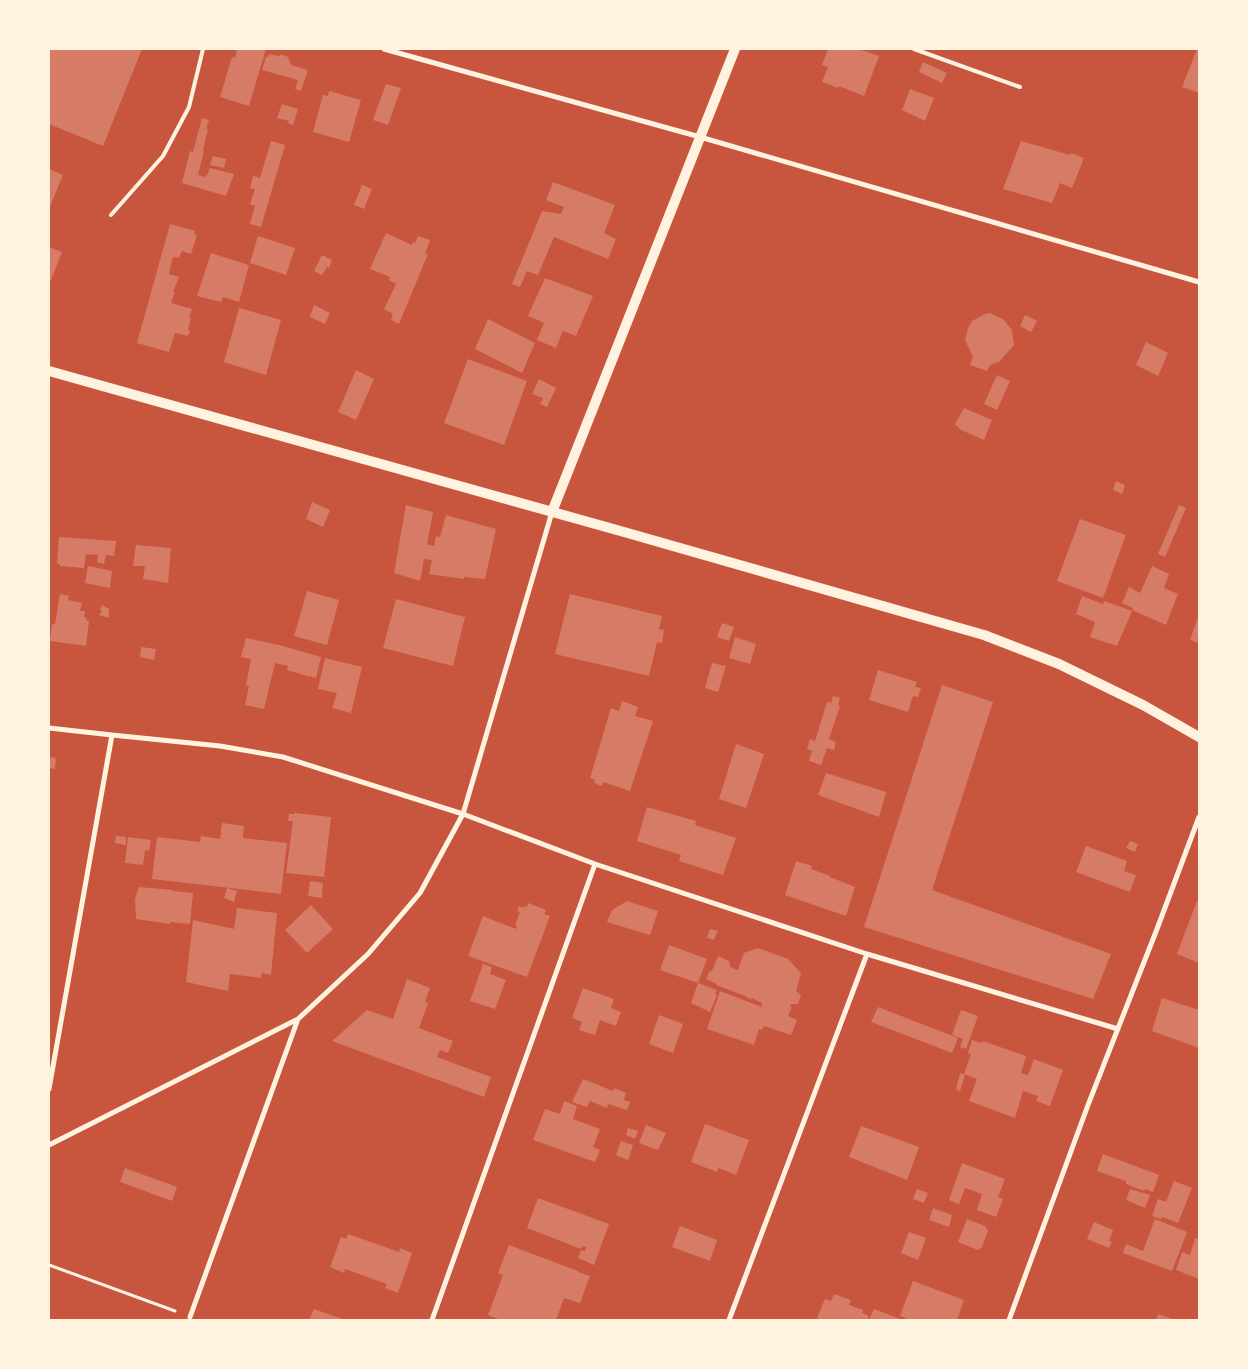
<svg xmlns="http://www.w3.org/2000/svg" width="1248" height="1369" viewBox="0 0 1248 1369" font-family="Cabin,sans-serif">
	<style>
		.building { fill: #d67c66 }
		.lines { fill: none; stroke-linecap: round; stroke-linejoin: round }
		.path { stroke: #fff3e0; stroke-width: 3 }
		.service { stroke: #fff3e0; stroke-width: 4 }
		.minor { stroke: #fff3e0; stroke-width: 5 }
		.secondary { stroke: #fff3e0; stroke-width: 10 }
	</style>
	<rect width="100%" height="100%" fill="#c8553d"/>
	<path class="building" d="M49,49H142L103,146L49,124Z
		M237,49H266L249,106L220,97L232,57L235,58Z
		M828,49H858L879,56L864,96L839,86L838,88L822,82L828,67L822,65Z
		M1197,49H1199V93L1182,87Z
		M269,54L280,56L281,54L288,57L291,65L308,70L301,91L295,89L298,80L262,70L266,57H268Z
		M923,62L947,73L942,83L919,72Z
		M386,84L401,88L388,125L373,120Z
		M910,89L934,98L925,121L902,110Z
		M329,91L361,100L349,142L313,132L323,95L328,96Z
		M282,104L298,109L293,125L288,123L289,121L277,118Z
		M202,118L209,120L206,129H208L203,150L204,151L198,175L206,177L210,168L234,174L226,196L182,183L190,151L193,152Z
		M271,141L285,145L261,227L250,224L255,206L250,204L255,189L250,188L253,176L260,178Z
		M1021,141L1070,155L1071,153L1084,158L1072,188L1060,183L1052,203L1003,189Z
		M213,156L226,159L224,168L210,165Z
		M49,169L63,175L49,209Z
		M553,182L615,205L604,233L616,239L608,259L554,237L538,275L527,271L520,287L512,284L542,211L561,214L564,207L546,200Z
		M362,185L372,189L364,209L354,205Z
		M170,224L195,231L194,234L197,235L191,254L182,251L179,258L173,257L169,274L179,277L173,292H175L171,303L192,309L189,318H191L188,330L190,331L188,336L175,333L169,352L137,343Z
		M386,233L412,245L413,242L415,243L418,236L430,240L425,254H428L399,324L391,320L393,314L384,309L396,284L389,280L390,277L370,269Z
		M258,236L295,248L286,275L250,263Z
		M49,247L62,252L49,285Z
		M211,253L249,265L239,302L223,297L221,302L197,296Z
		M322,255L332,260L329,268L327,267L322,275L314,271Z
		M545,278L593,296L576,336L563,331L556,348L537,340L544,323L528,316Z
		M314,305L330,313L325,324L310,317Z
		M239,308L281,320L266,375L224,362Z
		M990,313L1003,319L1012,330L1014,345L999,362L990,365L987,371L970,365L973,357L965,340L968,328L972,321L985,314Z
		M1025,315L1037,321L1031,332L1020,326Z
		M488,319L535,343L522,373L475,349Z
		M1146,342L1168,353L1158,376L1136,365Z
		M468,359L527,381L504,445L444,423Z
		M356,370L374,379L356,420L338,412Z
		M997,375L1010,381L997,410L984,404Z
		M539,379L556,388L547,407L540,404L543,398L532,394Z
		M964,408L992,420L984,440L961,430L955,424Z
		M1116,481L1125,485L1122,494L1113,490Z
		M312,502L330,510L323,527L306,519Z
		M406,505L433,512L427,544L434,546L436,536L440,537L446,515L496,529L485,579L464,577V579L429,574L432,560L424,559L420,581L394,573Z
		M1179,505L1186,508L1165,557L1158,554Z
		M1080,519L1126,535L1103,598L1057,581Z
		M59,537L116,541L114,556L106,555L104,564L97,562L98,555L86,554L84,568L60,566V564H57Z
		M136,545L171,548L168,583L143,579L145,566H133Z
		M88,566L112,571L110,588L85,583Z
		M1152,566L1169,574L1164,588L1178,594L1166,625L1132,610L1133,608L1122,603L1129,587L1140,593Z
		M307,591L339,600L327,645L294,636Z
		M60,594L69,596L68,600L82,603L80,611H85L84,617L87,618L86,620L89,621L86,646L50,641L52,624H55Z
		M570,594L662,616L659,629L664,630L662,643L657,642L649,676L555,654Z
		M1082,596L1103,604L1104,601L1132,611L1117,646L1090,637L1095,622L1076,614Z
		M396,599L465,617L453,666L383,648Z
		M102,605L109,609V618L99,615L102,611L100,610Z
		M1199,615V643L1190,640Z
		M722,623L734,627L729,641L717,637Z
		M735,637L756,644L750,664L729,658Z
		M246,638L279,645L321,657L316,678L312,677V675L311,677L287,670L288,666L275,663L264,709L245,705L249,686H246L251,659L241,657Z
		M141,647L156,649L154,660L140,657Z
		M325,658L362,667L351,713L332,708L337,693L318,689Z
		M712,663L726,666L718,692L705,688Z
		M878,670L917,682L915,687L921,688L918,697L913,696L908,712L869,700Z
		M942,685L993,702L932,890L1111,954L1093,999L864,927Z
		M833,696L840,698L838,705L840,706L829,739L836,742L834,750L827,748L821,765L809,761L812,751L807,749L810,739L815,741L827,702L831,703Z
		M622,701L638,707L635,716L653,721L630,791L603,782L602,786L594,783L595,780L590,778L611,708L619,711Z
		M736,744L764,754L746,808L719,799Z
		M49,757L56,758L55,769L49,768Z
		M826,773L886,792L879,817L818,795Z
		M647,807L696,821L695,825L736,838L723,875L679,861L681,855L637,841Z
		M294,813L331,817L324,877L286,873L293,821H288L289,814H294Z
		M222,823L244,826L243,838L287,843L281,894L152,879L157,837L200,842L201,836L220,839Z
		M116,836L126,837V845L115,843Z
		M128,837L151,840L149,851L145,850L143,865L125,863Z
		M1130,841L1138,844L1135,852L1126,848Z
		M1086,846L1127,861L1124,871L1136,875L1130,892L1076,872Z
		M796,861L812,866L811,869L830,876V877L855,887L846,916L785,895Z
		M310,881L323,883L322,898L308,896Z
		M139,887L173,890V891L193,893L190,924L170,922V924L136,919L135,899Z
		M227,888L237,891L234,902L224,898Z
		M627,901L658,911L650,935L607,922L612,910Z
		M1197,901L1199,902V963L1177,954Z
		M528,903L546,910L544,914L550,916L527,977L468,956L483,916L516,929L517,926L515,925L520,912L517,911L519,906L523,908L524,906L527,907Z
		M311,905L333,929L307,953L285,930Z
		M237,908L277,913L271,975L262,973L261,978L230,974L228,991L186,982L193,920L234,929Z
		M710,929L718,931L714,940L707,938Z
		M669,945L707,959L698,983L660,970Z
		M758,948L788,959L801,973L796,991L801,995L798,1004H791L790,1007H792L788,1016L797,1020L791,1035L764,1026L762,1030L759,1029L754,1045L707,1029L720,991L762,1007V1003L752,998L751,1000L745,996L716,985L717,984L706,979L710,971H712L718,956L729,961L730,967L738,970L744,953Z
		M483,964L492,967L490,974L506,980L495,1009L470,1001Z
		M407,979L430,988L425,1002L428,1003L419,1028L453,1041L448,1053L440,1050L437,1057L491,1077L484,1097L332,1041L367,1010L393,1019Z
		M698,983L717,990L715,994L717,995L710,1012L691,1003Z
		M583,988L614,999L611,1008L621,1012L616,1026L600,1020L595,1035L579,1030L582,1022L572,1018Z
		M1162,998L1199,1010V1048L1152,1031Z
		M878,1007L958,1038L952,1053L871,1022Z
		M961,1010L978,1016L966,1049L960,1047L963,1039L952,1035Z
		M659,1015L683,1024L673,1053L649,1044Z
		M972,1040L982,1043L983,1041L1026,1056L1021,1073L1028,1075L1034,1059L1063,1070L1050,1106L1036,1101L1038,1096L1023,1091L1015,1118L969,1101L977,1079L964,1074L971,1054L968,1053Z
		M960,1073L965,1075L960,1091L956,1090Z
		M583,1079L613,1091L614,1088L626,1093L624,1100L630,1102L627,1110L608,1104L607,1108L590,1101L587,1107L572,1102Z
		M564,1101L577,1106L573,1119L600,1129L593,1147L600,1150L595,1162L533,1140L545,1109L560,1114Z
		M705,1124L749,1140L736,1175L719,1168L717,1172L691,1162Z
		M646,1125L666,1133L658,1150L639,1143Z
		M861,1126L919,1147L907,1180L849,1157Z
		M628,1128L638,1131L635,1139L626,1135Z
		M621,1141L633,1145L628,1160L616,1155Z
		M1103,1154L1159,1175L1153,1192L1145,1189L1144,1191L1126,1184V1181L1097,1171Z
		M962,1163L1005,1179L998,1197L1003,1199L996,1217L977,1210L982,1194L965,1188L959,1204L949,1200Z
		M125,1168L177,1187L172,1201L120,1182Z
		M1174,1181L1192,1188L1178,1223L1162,1217L1161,1219L1152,1216L1158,1199L1166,1202Z
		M917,1189L928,1193L924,1203L913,1199Z
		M1130,1189L1150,1195L1145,1208L1126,1200Z
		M538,1198L609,1224L594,1265L578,1258L581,1250L585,1251L586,1247L582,1246L581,1249L527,1228Z
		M933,1208L952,1215L949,1227L929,1220Z
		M967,1219L985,1226L988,1231L982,1247L978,1250L958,1242Z
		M1155,1219L1187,1232L1172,1271L1123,1253L1126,1244L1143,1251Z
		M1094,1222L1113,1230L1109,1241L1112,1242L1109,1248L1087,1239Z
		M680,1226L717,1240L710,1261L672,1247Z
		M909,1232L926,1238L918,1260L901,1253Z
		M348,1234L399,1252L400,1248L412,1253L398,1293L385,1288L387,1284L345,1269L344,1273L330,1267L341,1237L346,1239Z
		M1195,1238L1199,1239V1279L1176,1270L1182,1252L1190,1255Z
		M509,1245L578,1271V1272L590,1276L580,1303L564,1298L556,1320H501L488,1315L503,1275L498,1273Z
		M913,1281L964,1300L957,1320H911L900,1316Z
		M834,1294L851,1300L849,1305L863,1310L862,1313L869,1316L867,1320H823L817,1318L825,1299L831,1301Z
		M314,1309L345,1320H309Z
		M874,1309L903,1320H869Z
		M1158,1314L1175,1320H1156Z"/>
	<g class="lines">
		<path class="path" d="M49,1265L175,1311"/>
		<path class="service" d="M914,49L1020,87
			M111,215L163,156L189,107L203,49"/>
		<path class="minor" d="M384,49L700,137L1199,282
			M49,728L112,735L220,746L283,757L463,814L595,864L867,954L1118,1029
			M49,1089L112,735
			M49,1145L298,1019L368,954L420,893L463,814L552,512
			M190,1317L298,1019
			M432,1320L595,864
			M729,1320L867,954
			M1009,1320L1088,1105L1157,929L1199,817"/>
		<path class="secondary" d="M49,371L624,532L984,635L1059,664L1143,705L1199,737
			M552,512L735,49"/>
	</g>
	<rect width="1248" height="1369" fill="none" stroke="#fff3e0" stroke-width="100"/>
</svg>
